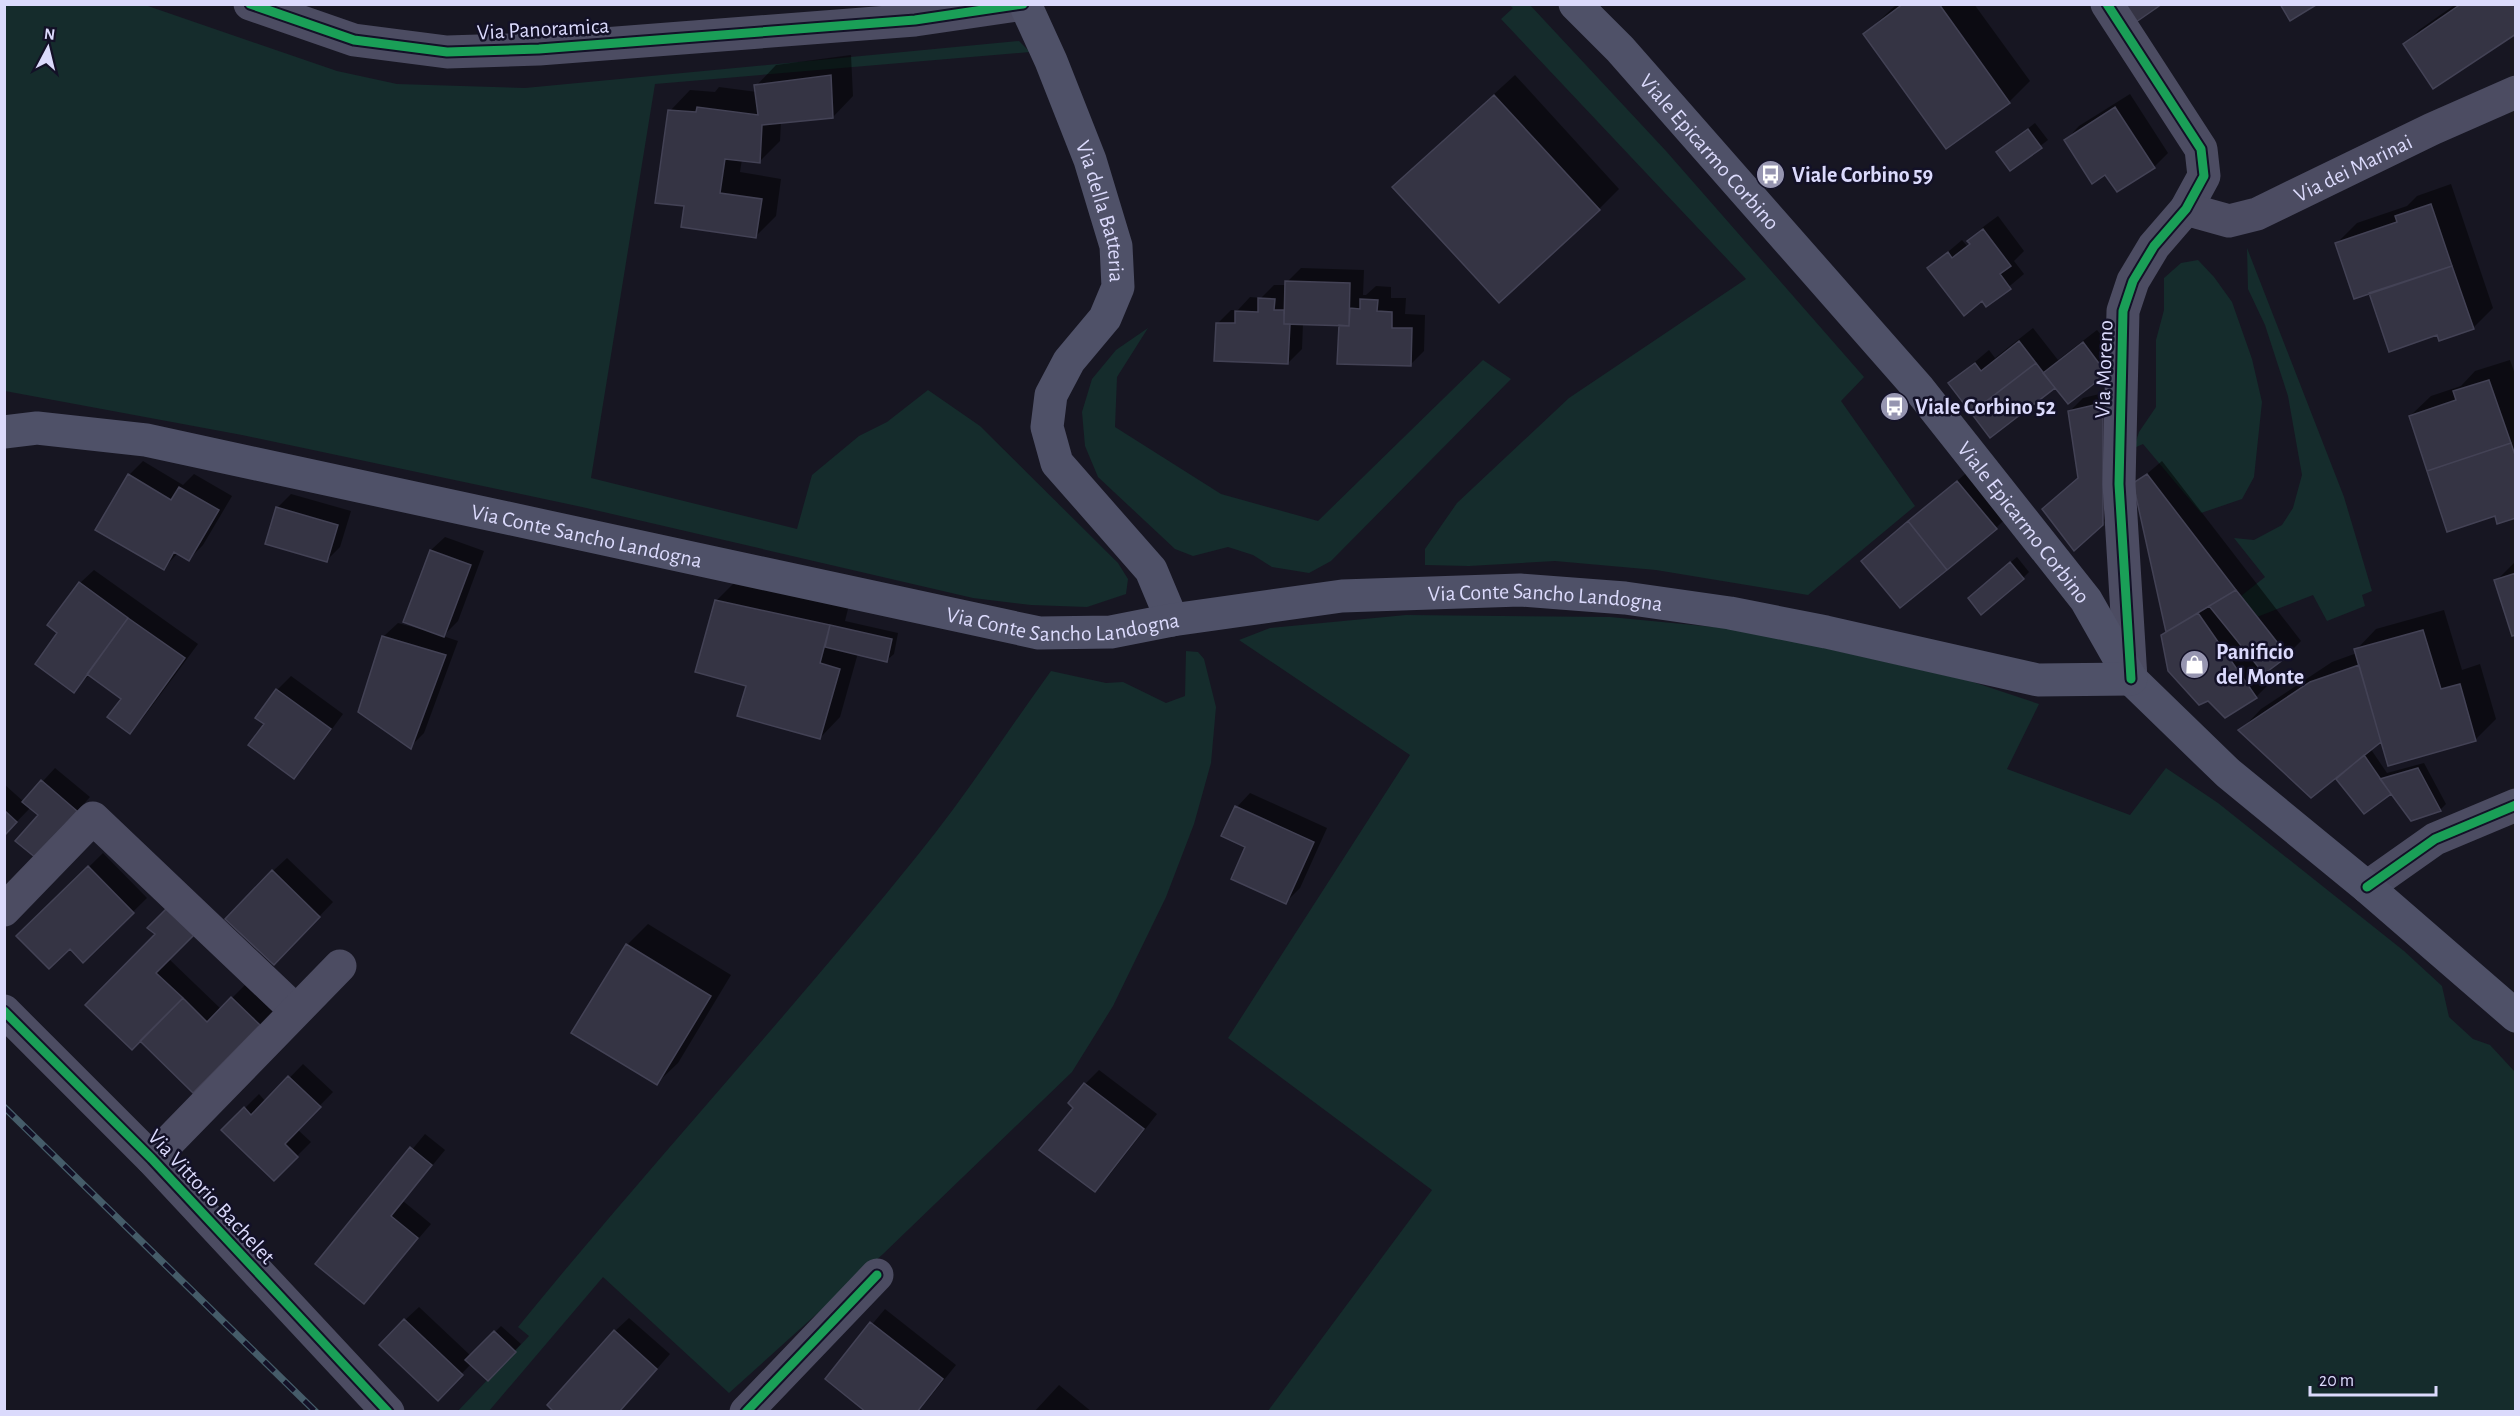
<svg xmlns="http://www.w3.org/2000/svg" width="2520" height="1416" viewBox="0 0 2520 1416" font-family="'Alegreya Sans',sans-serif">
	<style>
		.green { fill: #152c2c }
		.shadow { fill: #0007 }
		.building { fill: #353444; stroke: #434255; stroke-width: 1.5 }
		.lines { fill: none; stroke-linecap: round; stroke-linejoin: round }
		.street { stroke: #4c4c62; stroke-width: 33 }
		.secondary { stroke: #4f5168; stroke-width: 33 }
		.rail-casing { stroke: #455c69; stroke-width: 7 }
		.rail { stroke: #131127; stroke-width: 4.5; stroke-dasharray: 14; stroke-linecap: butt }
		.cycleway-casing { stroke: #131127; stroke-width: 13 }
		.cycleway { stroke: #1a9f57; stroke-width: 9 }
		.labels { text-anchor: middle; stroke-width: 5; stroke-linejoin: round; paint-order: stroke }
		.street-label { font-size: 22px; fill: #dbdafc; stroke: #131127 }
		.poi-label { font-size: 22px; font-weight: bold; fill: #dbdafc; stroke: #131127; text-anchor: start }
	</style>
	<rect width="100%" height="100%" fill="#171622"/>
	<path class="green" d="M5,5H145L337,71L397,84L525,88L1019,41L1030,52L655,84L591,478L797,529L812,475L859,436L887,422L928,390L980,426L1118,563L1128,579L1126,594L1087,607L1031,605L973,598L582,507L242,435L5,391Z
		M1509,5H1530L1666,151L1864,377L1841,401L1915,506L1808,595L1656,570L1555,561L1469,566L1425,565V549L1457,503L1569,398L1746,279L1501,19L1513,8Z
		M2247,248L2344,497L2372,591L2362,595L2365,606L2327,621L2313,595L2257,617L2241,596L2265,577L2234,538L2254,540L2282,525L2293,508L2302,475L2288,396L2265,325L2248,289Z
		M2198,260L2214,277L2232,302L2252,359L2262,402L2254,477L2242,499L2201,513L2143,444L2134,448L2139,432L2156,407V340L2164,310V278L2181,263Z
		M1148,328L1117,377L1115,427L1221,494L1318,521L1483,360L1511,379L1331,561L1309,573L1272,567L1253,555L1228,547L1193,556L1175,549L1098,477L1085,446L1082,412L1092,379L1116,350Z
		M1406,615L1610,617L1745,630L1970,681L2039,704L2007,769L2130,815L2166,768L2218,803L2404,951L2442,986L2449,1017L2473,1039L2490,1045L2515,1072V1411H1268L1432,1190L1228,1038L1410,755L1239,640L1270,628Z
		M1186,651L1198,652L1204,659L1216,707L1211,763L1194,824L1166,897L1113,1006L1072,1072L883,1254L729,1393L603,1277L489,1411L457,1412L529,1336L518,1327C648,1167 788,1016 917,856C965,797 1006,733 1051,671L1106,683L1123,682L1166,703L1185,696Z"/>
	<path class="shadow" d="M1897,4H1974L2030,81L2009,102L1946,147L1865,34Z
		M2456,4H2516V32L2405,44L2419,30Z
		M851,55L853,96L833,117L781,122L780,141L759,162L742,159L740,172L781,179L776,216L755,237L686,205L670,111L690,90L715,92L719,87L757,92L756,86L776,65Z
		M1515,75L1619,189L1599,209L1414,167Z
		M2130,94L2168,153L2154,167L2106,173L2066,140L2079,126Z
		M2035,123L2048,140L2010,169L1998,152Z
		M2451,184L2493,308L2473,328L2438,334L2370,292L2337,243L2357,223L2407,206L2417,196Z
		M1998,216L2024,251L2014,261L2024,274L1987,305L1983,299L1929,268L1962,240L1967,246L1983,227Z
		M1301,268L1364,270L1363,295H1366L1376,286L1391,287V298H1406L1405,314L1425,315L1424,351L1410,365L1341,324L1303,323L1302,349L1288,363L1217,324L1231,310H1238L1250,297L1261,298L1274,285H1286L1287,282Z
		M2033,328L2058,360L2097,330L2118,355L2117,360L2103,375L2055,386L1990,436L1950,383L1989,350L1995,358Z
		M2510,360L2516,377V516L2410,416L2431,396L2461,386L2475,371Z
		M2116,390V510L2102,524L2044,509L2080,477L2069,412L2083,398Z
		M143,461L183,485L194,474L232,496L203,545L189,559L178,553L164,568L129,475Z
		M2162,461L2301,641L2287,655L2263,672L2270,683L2257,696L2225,716L2163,636L2168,631L2135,484Z
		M1971,469L2010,514L1996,528L1863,561Z
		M291,494L351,511L340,547L326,561L277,508Z
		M445,537L484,551L458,621L443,636L458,641L424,733L410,747L384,636L398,623L420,629L431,550Z
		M2017,557L2029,572L2023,578L1976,591Z
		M2516,561V640L2496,581Z
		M94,570L198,644L143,718L130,732L123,699L90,674L74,691L80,583Z
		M737,580L849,605L845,621L898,633L894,654L887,660L858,653L840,717L820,738L747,685L716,601Z
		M2444,610L2462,670L2480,664L2496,719L2476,739L2389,764L2382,739L2370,748L2387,773L2424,763L2446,804L2440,810L2392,792L2364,812L2342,771L2241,730L2261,709L2332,662L2357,653L2356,650L2376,629Z
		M291,676L343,714L307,763L293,777L267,724L257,717L277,690Z
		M55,768L90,797L50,842L40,815L31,807L4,835V784L24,802Z
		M1250,793L1327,828L1300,888L1286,902L1247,846L1223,835L1237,807Z
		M103,853L147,898L83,961L70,947L19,936Z
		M287,858L333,902L288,949L273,871Z
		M184,893L169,959L221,1009L246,984L273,1011L193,1091L140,1039L157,934Z
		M648,924L731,975L678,1063L657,1083L627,945Z
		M303,1064L333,1092L297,1129L311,1142L274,1179L223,1130L259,1094L266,1102Z
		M1099,1070L1157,1114L1108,1177L1095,1190L1075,1107L1085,1084Z
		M425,1134L445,1150L403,1201L431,1224L364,1302L317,1264Z
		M419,1307L471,1356L501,1326L521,1344L487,1379L471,1364L438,1398L405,1320Z
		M885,1309L956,1365L918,1412H869L827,1378Z
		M629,1318L670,1354L619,1412L615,1331Z
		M1059,1385L1092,1412H1034Z"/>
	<path class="building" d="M1903,4H1939L2010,103L1946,149L1863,34Z
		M2124,4H2162L2136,22Z
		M2280,4H2316V5L2290,21Z
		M2461,4H2514L2516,7V34L2433,89L2403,44Z
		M831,75L833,118L762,125L760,163L725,159L720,193L762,199L756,238L681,227L684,206L655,203L668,110L696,112L697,107L758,115L754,85Z
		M1494,95L1600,210L1499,303L1392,187Z
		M2115,107L2155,168L2117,192L2105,175L2092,184L2064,140Z
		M2028,129L2042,148L2010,171L1996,152Z
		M2431,204L2452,266L2354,299L2335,243L2397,222L2395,216Z
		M1983,229L2011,266L2000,274L2011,289L1986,307L1982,301L1964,316L1927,268L1948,252L1952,258L1970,244L1967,241Z
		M2452,266L2474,329L2439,341L2437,335L2389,352L2369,293Z
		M1285,281L1350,283L1349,326L1284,324Z
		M1258,298L1275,299L1274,310H1284V324H1290L1288,364L1214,361L1216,323H1235V311L1258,312Z
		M1360,299L1378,300L1377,311L1392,312V328H1412L1411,366L1337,364L1339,325L1349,326L1350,308L1360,309Z
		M2019,341L2036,363L1971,413L1948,383L1975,363L1981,371Z
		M2083,342L2104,370V376L2068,404L2043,373Z
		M2036,363L2055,388L1990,438L1971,413Z
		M2489,380L2511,443L2427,471L2409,416L2456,400L2453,391Z
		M2103,403V525L2074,551L2042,509L2078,478L2068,411Z
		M2511,443L2516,458V518L2497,524L2495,516L2447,532L2427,471Z
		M128,474L171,500L179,487L219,510L189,561L174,552L164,570L95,530Z
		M2147,474L2236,590L2166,632L2133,483Z
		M1957,481L1997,529L1947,570L1908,521Z
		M276,507L338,525L327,562L265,544Z
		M1908,521L1947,570L1900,608L1861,561Z
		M430,550L471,565L444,637L403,622Z
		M2010,562L2024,579L1981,615L1968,598Z
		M2516,573V635L2512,636L2494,580Z
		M79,582L128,618L74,693L35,664L57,633L47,625Z
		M2236,590L2288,656L2264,674L2209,606Z
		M715,600L830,625L820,663L840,669L820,739L737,716L746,686L695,672Z
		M2198,613L2257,698L2225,718L2208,701L2199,705L2168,671L2161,635Z
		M128,618L185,658L130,734L107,717L121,699L87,674Z
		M830,625L892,639L887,662L825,647Z
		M2423,630L2441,689L2460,684L2476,741L2388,766L2354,649Z
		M382,636L446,655L411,749L358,712Z
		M2359,665L2381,742L2311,798L2238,730L2310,682Z
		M276,689L331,729L294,779L248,745L264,724L255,718Z
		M2364,755L2391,794L2364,814L2336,779Z
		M2418,768L2441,811L2411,821L2380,779Z
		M41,780L77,811L36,858L15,841L38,815L22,802Z
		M1235,806L1314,842L1286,904L1231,879L1245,847L1221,836Z
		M4,810L17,822L4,836Z
		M88,866L134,913L83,963L70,949L49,969L16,936Z
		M272,870L320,917L274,965L225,919Z
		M169,906L196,933L156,973L183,998L132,1050L85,1005L155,934L147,928Z
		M626,944L711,996L657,1085L571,1033Z
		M231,997L260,1025L193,1093L140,1041L183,998L207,1022Z
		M288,1076L321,1107L285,1144L298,1157L274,1181L221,1130L244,1107L251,1115Z
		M1084,1083L1144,1129L1095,1192L1039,1150L1073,1108L1068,1103Z
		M410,1147L432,1165L391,1216L418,1238L364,1304L315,1264Z
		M404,1319L463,1375L438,1401L379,1345Z
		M870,1322L943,1379L917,1412H866L825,1379Z
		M614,1330L657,1369L619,1412H554L547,1405Z
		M494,1331L516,1352L488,1381L465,1360Z"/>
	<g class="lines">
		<g class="street">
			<path d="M250,4L354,40L447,52L539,49L915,20L1023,4"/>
			<path d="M2107,4L2201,149L2204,176L2186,209L2154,246L2133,281L2123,311L2119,484L2131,679"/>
			<path id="s1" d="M2186,209L2229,221L2257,214L2432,129L2516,92"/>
			<path d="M2367,887L2435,839L2516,805"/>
			<path d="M4,910L93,818L295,1010"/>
			<path d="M4,1011L152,1159L388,1412"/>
			<path d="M152,1159L340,966"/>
			<path d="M746,1412L877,1275"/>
		</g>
		<g class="secondary">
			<path id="s2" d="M1025,4L1051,61L1090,160L1116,246L1118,287L1105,318L1069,361L1051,395L1047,427L1057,463L1151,570L1172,620"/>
			<path id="s3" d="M1575,4L1620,49L1919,389L2086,600L2131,679L2228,773L2367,887L2516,1016"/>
			<path id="s4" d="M4,432L37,428L146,440L1039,633L1111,632L1172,620L1342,596L1520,590L1625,598L1730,613L1826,632L2038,680L2131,679"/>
		</g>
		<defs>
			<path id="rail" d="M4,1107L316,1412"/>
		</defs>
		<use href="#rail" class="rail-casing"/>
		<use href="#rail" class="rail"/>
		<defs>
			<path id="cycleway" d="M250,4L354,40L447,52L539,49L915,20L1023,4
				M2107,4L2201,149L2204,176L2186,209L2154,246L2133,281L2123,311L2119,484L2131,679
				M2367,887L2435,839L2516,805
				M4,1011L152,1159L388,1412
				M746,1412L877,1275"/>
		</defs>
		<use href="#cycleway" class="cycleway-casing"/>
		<use href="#cycleway" class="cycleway"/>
	</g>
	<defs>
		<symbol id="bus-disc" viewBox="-11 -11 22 22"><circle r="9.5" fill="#9695b0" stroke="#131127"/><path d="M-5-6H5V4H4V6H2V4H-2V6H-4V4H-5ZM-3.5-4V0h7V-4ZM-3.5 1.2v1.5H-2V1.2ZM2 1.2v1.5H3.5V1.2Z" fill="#fff"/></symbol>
		<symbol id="shop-disc" viewBox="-11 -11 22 22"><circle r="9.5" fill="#9695b0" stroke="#131127"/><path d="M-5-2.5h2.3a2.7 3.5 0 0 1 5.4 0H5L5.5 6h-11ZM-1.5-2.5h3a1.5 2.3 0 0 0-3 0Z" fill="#fff"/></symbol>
	</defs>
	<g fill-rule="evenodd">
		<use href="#bus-disc" x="1754" y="158" width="33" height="33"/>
		<use href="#bus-disc" x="1878" y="390" width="33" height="33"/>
		<use href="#shop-disc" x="2178" y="648" width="33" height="33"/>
	</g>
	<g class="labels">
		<g class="street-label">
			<text transform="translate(543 28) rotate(-3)" y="8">Via Panoramica</text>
			<text dy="8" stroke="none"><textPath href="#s3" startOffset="200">Viale Epicarmo Corbino</textPath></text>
			<text dy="8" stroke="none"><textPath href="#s1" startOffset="180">Via dei Marinai</textPath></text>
			<text dy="8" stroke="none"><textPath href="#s2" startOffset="222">Via della Batteria</textPath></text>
			<text transform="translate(2103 369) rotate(-88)" y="8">Via Moreno</text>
			<text dy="8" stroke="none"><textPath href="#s3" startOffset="686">Viale Epicarmo Corbino</textPath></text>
			<text dy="8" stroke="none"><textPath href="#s4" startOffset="594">Via Conte Sancho Landogna</textPath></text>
			<text dy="8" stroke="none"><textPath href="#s4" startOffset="1566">Via Conte Sancho Landogna</textPath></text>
			<text dy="8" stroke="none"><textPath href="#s4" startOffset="1080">Via Conte Sancho Landogna</textPath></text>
			<text transform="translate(212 1196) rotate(47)" y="8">Via Vittorio Bachelet</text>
		</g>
		<g class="poi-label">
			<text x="1792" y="182">Viale Corbino 59</text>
			<text x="1915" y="414">Viale Corbino 52</text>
			<text x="2216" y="659">Panificio<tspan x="2216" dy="25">del Monte</tspan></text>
		</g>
	</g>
	<rect width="2520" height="1416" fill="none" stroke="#dbdafc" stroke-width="12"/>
	<g transform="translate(48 48) rotate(7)" stroke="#131127" stroke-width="4.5" paint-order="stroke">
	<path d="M0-4.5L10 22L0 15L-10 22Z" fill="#dbdafc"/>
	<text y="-9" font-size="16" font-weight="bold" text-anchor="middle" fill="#dbdafc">N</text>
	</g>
	<path d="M2310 1386v9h126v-9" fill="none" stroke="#dbdafc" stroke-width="3"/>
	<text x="2319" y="1386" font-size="18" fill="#dbdafc" stroke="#131127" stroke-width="4.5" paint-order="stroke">20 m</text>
</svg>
